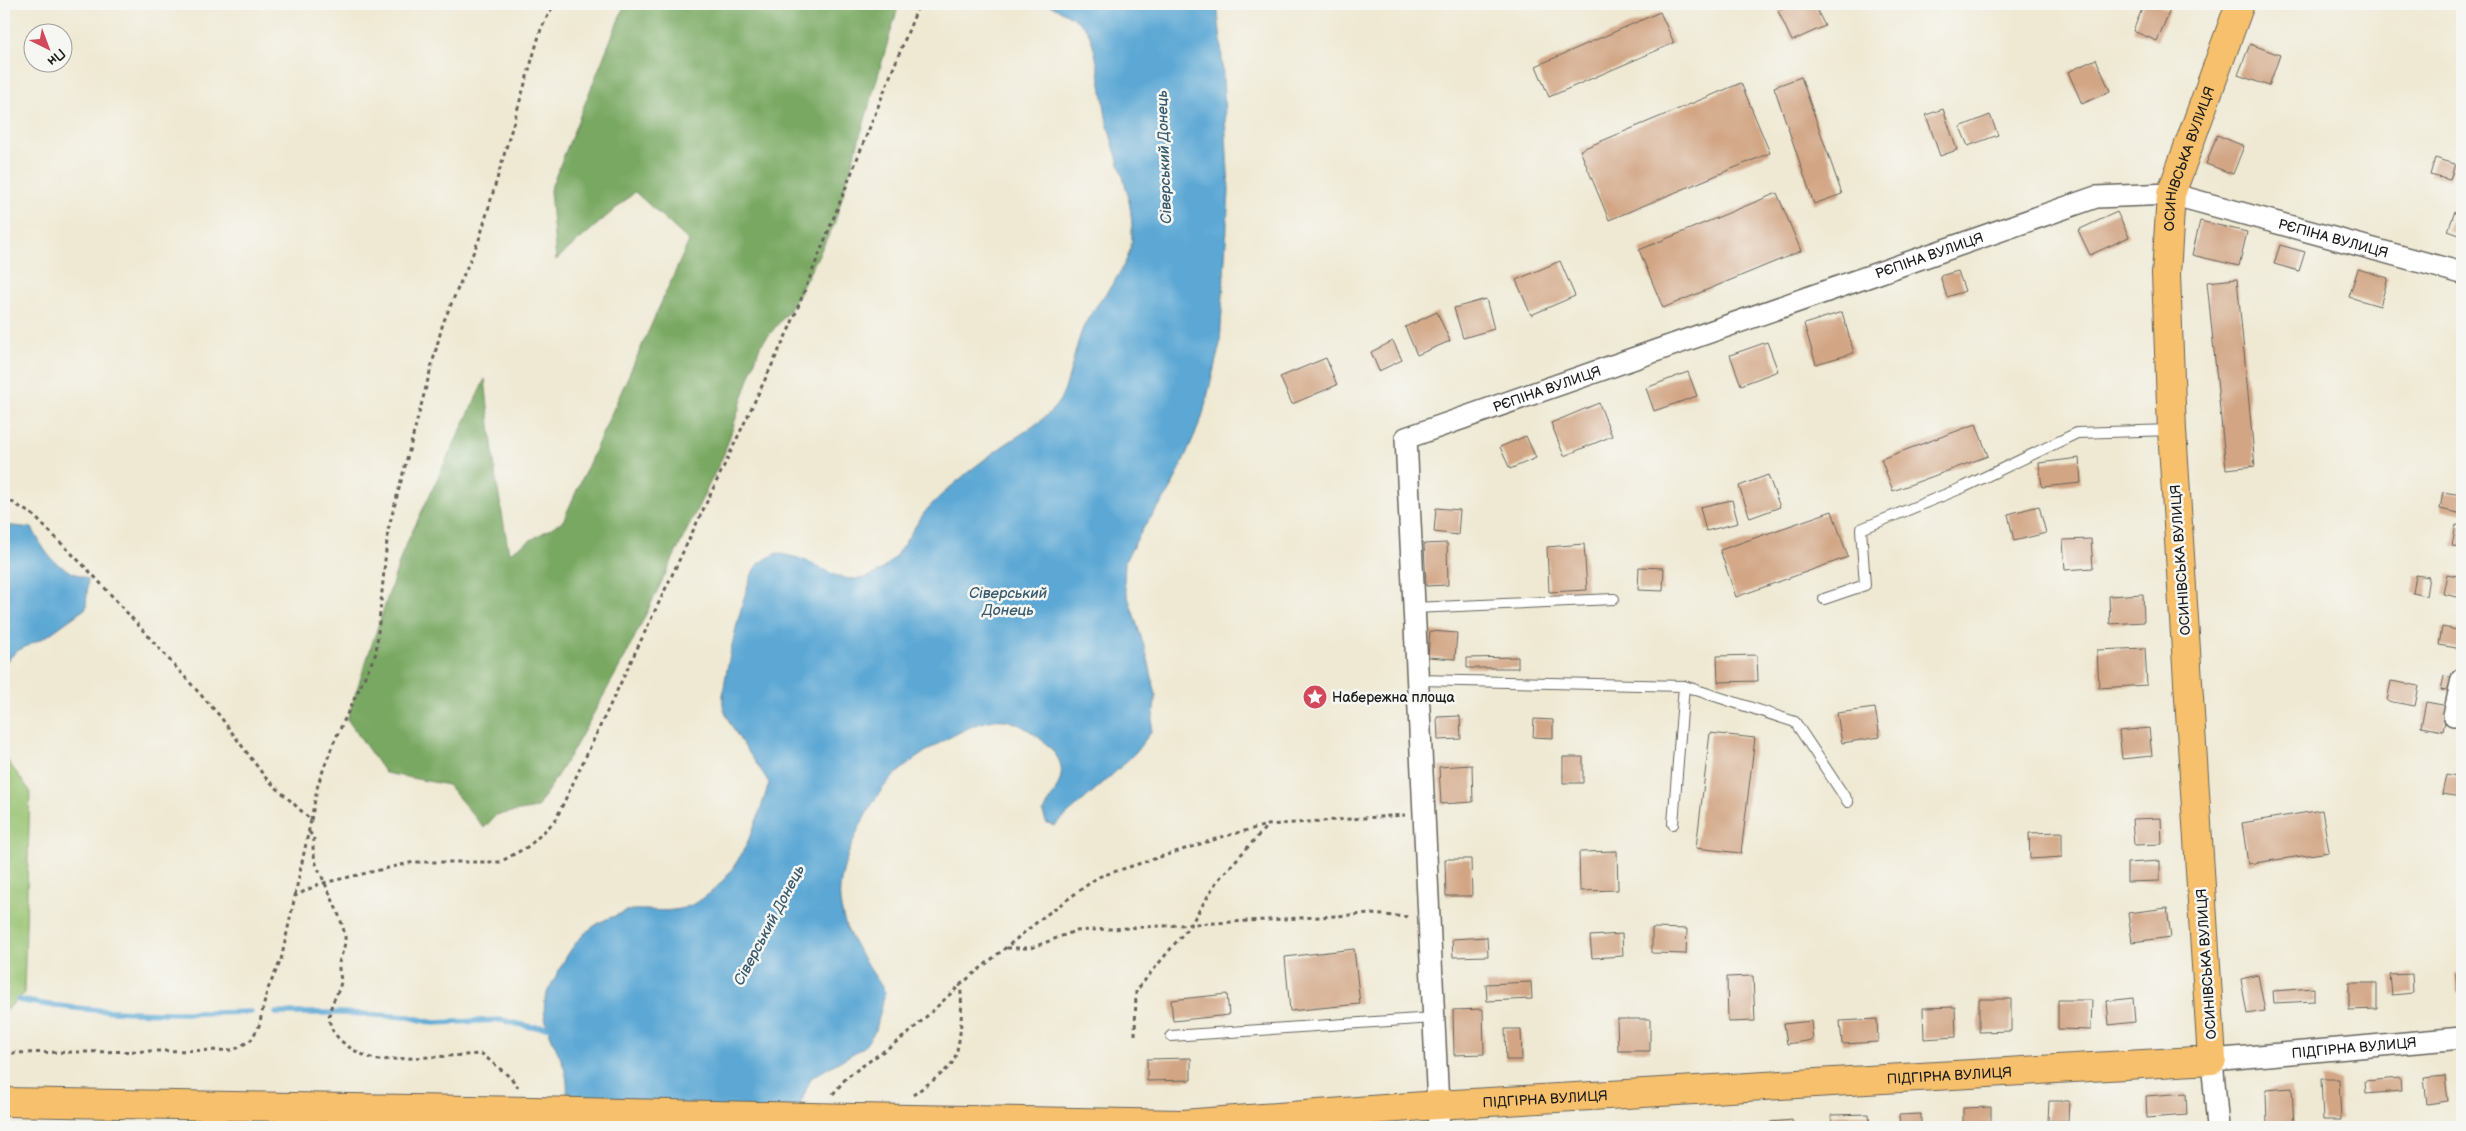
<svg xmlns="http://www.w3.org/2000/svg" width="2466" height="1131" viewBox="0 0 2466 1131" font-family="'Balsamiq Sans',sans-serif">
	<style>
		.green { fill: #97c26f; stroke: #5a6f46 }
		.forest { fill: #79a862; stroke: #4a623f }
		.water { fill: #5ba7d4; stroke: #3c6278 }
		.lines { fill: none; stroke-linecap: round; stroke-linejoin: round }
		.stream { stroke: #5ba7d4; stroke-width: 5.5 }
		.building { fill: #d2a685 }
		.lane-casing { stroke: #66645c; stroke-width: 12 }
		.street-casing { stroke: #66645c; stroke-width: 24 }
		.primary-casing { stroke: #66645c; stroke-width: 30 }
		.path { stroke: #66645c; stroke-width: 3; stroke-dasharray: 4 4; stroke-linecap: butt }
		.lane { stroke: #fff; stroke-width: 10 }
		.street { stroke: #fff; stroke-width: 21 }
		.primary { stroke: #f7c06c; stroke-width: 28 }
		.primary-bridge-casing { stroke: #66645c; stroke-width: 30; stroke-linecap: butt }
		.primary-bridge { stroke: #f7c06c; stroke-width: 28 }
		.labels { text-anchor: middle; stroke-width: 5; stroke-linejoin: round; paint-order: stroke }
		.street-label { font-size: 14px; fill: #1c1c1c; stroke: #f6f6f2 }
		.poi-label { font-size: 14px; fill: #1c1c1c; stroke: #f6f6f2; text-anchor: start }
		.water-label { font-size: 15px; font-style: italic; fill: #385b6f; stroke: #f6f6f2 }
	</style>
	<rect width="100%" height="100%" fill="#f6f6f2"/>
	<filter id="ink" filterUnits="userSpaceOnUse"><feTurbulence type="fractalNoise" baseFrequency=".02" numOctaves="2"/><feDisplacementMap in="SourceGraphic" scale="10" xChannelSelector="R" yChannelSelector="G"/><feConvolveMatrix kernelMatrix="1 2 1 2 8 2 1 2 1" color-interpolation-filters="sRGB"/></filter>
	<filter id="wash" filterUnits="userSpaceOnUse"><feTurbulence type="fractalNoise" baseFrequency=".0096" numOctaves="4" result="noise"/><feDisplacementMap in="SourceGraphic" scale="20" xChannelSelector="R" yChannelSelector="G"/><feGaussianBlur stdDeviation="1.12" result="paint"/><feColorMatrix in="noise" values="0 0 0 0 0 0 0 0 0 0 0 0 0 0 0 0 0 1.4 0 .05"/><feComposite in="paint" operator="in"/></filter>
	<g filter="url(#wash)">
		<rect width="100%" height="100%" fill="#efe9d3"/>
		<path class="green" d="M4,756L30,791L24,994L4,1012Z"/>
		<path class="forest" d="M625,4H899L834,225L792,307L760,346L724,454L626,655L575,747L537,808L496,815L484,828L448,785L385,773L347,719L403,551L485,379L496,479L509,553L563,521L689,241L635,192L556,260L550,190Z"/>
		<path class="water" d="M1047,4H1217L1221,41L1229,191L1220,344L1202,418L1170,491L1144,527L1125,561L1124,584L1148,659L1156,695L1151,732L1135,753L1112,775L1054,826L1046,822L1043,813C1060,782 1074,768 1043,741C1033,732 1018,722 1004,720C990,718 972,726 960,732C936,744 912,759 892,778C868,801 836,868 840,901C844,937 867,962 885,992L876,1030L864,1047L811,1078L791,1127H559C562,1114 569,1096 567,1083C565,1052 537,1028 546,996C548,989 553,982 556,976C570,948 584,926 615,916C620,914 627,910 633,910C660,909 676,916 702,899C740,874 756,825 769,783C757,762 728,728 723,705C720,688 745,584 755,568C759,562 770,557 777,553C786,555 795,557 804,560C822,567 836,580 856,579C897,577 909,525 934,502C953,484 975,466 996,451C1016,436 1037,427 1054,408C1071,390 1073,345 1086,322C1102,294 1132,268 1132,234C1133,193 1114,156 1106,117C1103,98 1096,43 1087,30C1080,20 1058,9 1047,4Z
			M4,525L32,528C50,561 53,565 88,579L86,608L47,636L17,651L4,663Z"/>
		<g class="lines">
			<path class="stream" d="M18,1000C94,1014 173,1014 251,1012
				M276,1013H342L409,1017L434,1023L501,1020L531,1027H546"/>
		</g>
		<g id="blocks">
			<path class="building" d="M1793,4H1814L1825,26L1792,41L1778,11Z
				M2144,4H2156L2170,10L2157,41L2133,31Z
				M1660,12L1674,43L1549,97L1536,66Z
				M2250,44L2280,55L2269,86L2238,75Z
				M2096,59L2110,91L2082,104L2068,72Z
				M1801,77L1842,194L1814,204L1774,87Z
				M1741,83L1770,153L1609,220L1580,150Z
				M1943,109L1957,150L1940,156L1926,115Z
				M1990,115L1998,135L1968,146L1960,127Z
				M2217,135L2244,146L2233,174L2206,164Z
				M2435,158L2455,164L2450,180L2430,175Z
				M1777,193L1801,251L1663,308L1639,250Z
				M2455,211L2462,213V236L2448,231Z
				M2117,212L2129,237L2090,255L2078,230Z
				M2200,221L2247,232L2239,266L2192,255Z
				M2280,245L2305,252L2299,271L2274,264Z
				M1560,261L1575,296L1531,315L1516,280Z
				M2358,269L2388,278L2380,306L2349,297Z
				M1958,271L1965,291L1947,297L1940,276Z
				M2237,279L2255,466L2226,469L2207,282Z
				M1486,299L1494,329L1463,338L1454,308Z
				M1437,312L1450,341L1417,355L1405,327Z
				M1842,312L1854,353L1816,364L1804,324Z
				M1393,341L1402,360L1379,371L1371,352Z
				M1767,342L1778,371L1741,385L1730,355Z
				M1326,358L1337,385L1292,404L1280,377Z
				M1688,372L1697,396L1654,411L1646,388Z
				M1599,403L1612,436L1564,456L1551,423Z
				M1976,424L1988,456L1893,491L1881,459Z
				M1526,436L1536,458L1510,469L1500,447Z
				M2079,458L2081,483L2042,487L2039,463Z
				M1768,475L1780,507L1750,518L1739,486Z
				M2443,492L2462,495V514L2440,509Z
				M1732,500L1738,523L1706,531L1700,507Z
				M2039,506L2046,533L2014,541L2008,514Z
				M1436,508L1460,510L1458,535L1434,532Z
				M1832,511L1848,557L1736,597L1720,550Z
				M2456,525L2462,526V547L2452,546Z
				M2091,539L2093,568L2065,570L2063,540Z
				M1447,543L1448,585L1426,586L1424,544Z
				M1584,544L1587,590L1549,592L1547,547Z
				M1639,567L1664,568L1663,591L1638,590Z
				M2447,574L2462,577V598L2443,594Z
				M2416,575L2429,577L2426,596L2413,593Z
				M2143,594L2144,622L2110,624L2109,596Z
				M2442,627L2462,631V649L2439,645Z
				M1430,631L1457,633L1455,659L1428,657Z
				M2145,648L2147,685L2099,688L2097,650Z
				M1757,655L1758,681L1718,682L1717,656Z
				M1518,657V668H1467V658Z
				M2444,676L2456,678L2453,692L2441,690Z
				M2391,681L2419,686L2415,706L2387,701Z
				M2426,702L2448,706L2443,731L2421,727Z
				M1875,708L1880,737L1842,743L1837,713Z
				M1460,716L1461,739L1438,740L1437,717Z
				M1534,719L1553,720V738L1533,737Z
				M2149,728L2152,756L2122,759L2119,731Z
				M1710,733L1755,738L1741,853L1696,848Z
				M1563,757H1583V783H1563Z
				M1472,765L1473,802L1441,804L1439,767Z
				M2446,775L2462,778V797L2442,794Z
				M2322,810L2329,852L2248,864L2242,823Z
				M2161,818L2162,844L2134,845L2132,819Z
				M2062,832V857L2030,859L2029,833Z
				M1617,851L1618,890L1580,891L1579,852Z
				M1445,859H1471L1472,896H1446Z
				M2160,861V881L2127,882V863Z
				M2167,908L2171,937L2132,942L2128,913Z
				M1652,928L1687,929L1686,954L1652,953Z
				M1622,934L1623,956L1592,958L1590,936Z
				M1487,937L1488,956L1453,957L1452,939Z
				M1354,949L1360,1004L1290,1011L1285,957Z
				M2456,973H2462V992H2457Z
				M2412,974L2413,993L2392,995L2390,975Z
				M2258,975L2265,1011L2247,1014L2241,979Z
				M1753,976L1755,1021L1728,1022L1727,977Z
				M1531,982L1532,999L1487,1001L1486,984Z
				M2349,983H2377V1009L2349,1010Z
				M2314,988V1001L2274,1003L2273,991Z
				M1227,994L1229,1015L1173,1021L1171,1000Z
				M2133,998L2135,1022L2109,1025L2107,1001Z
				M1979,999H2011V1031L1979,1032Z
				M2058,1000H2092L2091,1030L2058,1029Z
				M1955,1007L1956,1037L1924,1039L1923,1008Z
				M1483,1009L1484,1054L1454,1055L1453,1010Z
				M1617,1019H1650V1051H1618Z
				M1877,1019L1878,1042L1842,1044L1840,1021Z
				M1811,1021L1813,1040L1787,1044L1784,1024Z
				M1505,1029H1521L1522,1060H1506Z
				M1191,1058V1080L1147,1081V1059Z
				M2445,1076L2448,1101L2427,1104L2424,1078Z
				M2400,1078L2401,1091L2366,1094L2365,1081Z
				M2321,1079H2339L2341,1120H2323Z
				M2292,1088L2294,1126L2267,1127L2266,1090Z
				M2186,1093L2187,1115L2147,1118L2146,1096Z
				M2049,1101H2069L2068,1121H2048Z
				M1991,1107V1127H1963V1108Z
				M1869,1114L1870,1127H1832L1831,1115Z
				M1921,1114V1127H1900L1899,1115Z
				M1792,1120L1793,1127H1771L1770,1122Z
				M1730,1123L1731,1127H1695V1126Z"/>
		</g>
	</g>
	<g filter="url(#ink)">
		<use href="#blocks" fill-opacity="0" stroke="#66645c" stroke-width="1"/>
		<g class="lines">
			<defs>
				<path id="lane" d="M1824,599L1865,585L1861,529L1964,487L2077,433L2171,430
					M1414,608L1614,599
					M1417,680L1684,686L1795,722L1848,802
					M1673,824L1684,686
					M1171,1036L1433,1018"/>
				<g id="street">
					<path d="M2454,715L2462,679"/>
					<path id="s1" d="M1439,1127L1406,438L2096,197L2171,194L2462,273"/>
					<path id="s2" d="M2218,1127L2212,1060L2462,1038"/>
				</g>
				<g id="primary">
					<path d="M4,1102L533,1111"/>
					<path id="s3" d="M856,1118L1183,1124L1437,1105L2212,1060L2172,430L2166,274L2171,194L2240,4"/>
				</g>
			</defs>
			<use href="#lane" class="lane-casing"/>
			<use href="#street" class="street-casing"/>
			<use href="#primary" class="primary-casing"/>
			<path class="path" d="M4,497L33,515L94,576L219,715L265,777L311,820L295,895
				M311,820L318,784L333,744L376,653L388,530L443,323L480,237L541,29L554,4
				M309,832L314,837L313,848L315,861C323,881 343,918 345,937C346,946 341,954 339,963C338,969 341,976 341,982C339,992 332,1001 330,1011C324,1037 357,1055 379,1060L482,1054L511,1078L518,1087
				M1007,948H1031L1075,931L1370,914L1409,917
				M1135,1035L1136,991L1191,924L1217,881L1267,826
				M4,1053L234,1050L251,1040L259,1026L267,991L281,960L295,896L319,884L414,862H500L529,846L555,821L790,327L919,4
				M833,1094L847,1077L909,1033L960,985L1042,918L1098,877L1222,837L1267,825L1405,815
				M913,1095C925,1086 939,1077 950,1066C962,1052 963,1003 960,985"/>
			<use href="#lane" class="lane"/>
			<use href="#street" class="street"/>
			<use href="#primary" class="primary"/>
			<defs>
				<path id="primary-bridge" d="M533,1111L856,1118"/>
			</defs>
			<use href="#primary-bridge" class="primary-bridge-casing"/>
			<use href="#primary-bridge" class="primary-bridge"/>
		</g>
	</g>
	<defs>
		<symbol id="sight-disc" viewBox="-11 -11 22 22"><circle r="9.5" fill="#d1495b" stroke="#f6f6f2"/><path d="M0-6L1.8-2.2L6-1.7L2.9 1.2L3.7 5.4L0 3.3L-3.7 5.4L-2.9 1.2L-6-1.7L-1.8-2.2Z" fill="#fff"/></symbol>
	</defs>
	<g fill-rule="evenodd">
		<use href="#sight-disc" x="1301" y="683" width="28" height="28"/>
	</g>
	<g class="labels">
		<g class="street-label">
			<text dy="5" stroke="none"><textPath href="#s3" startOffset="2264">ОСИНІВСЬКА ВУЛИЦЯ</textPath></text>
			<text dy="5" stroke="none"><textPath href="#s1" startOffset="1664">РЄПІНА ВУЛИЦЯ</textPath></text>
			<text dy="5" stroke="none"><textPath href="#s1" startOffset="1244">РЄПІНА ВУЛИЦЯ</textPath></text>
			<text dy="5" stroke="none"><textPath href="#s1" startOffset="839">РЄПІНА ВУЛИЦЯ</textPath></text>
			<text transform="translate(2180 560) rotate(-94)" y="5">ОСИНІВСЬКА ВУЛИЦЯ</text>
			<text transform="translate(2206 964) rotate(-94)" y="5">ОСИНІВСЬКА ВУЛИЦЯ</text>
			<text dy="5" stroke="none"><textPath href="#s2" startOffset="210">ПІДГІРНА ВУЛИЦЯ</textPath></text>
			<text dy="5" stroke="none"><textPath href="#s3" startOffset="1095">ПІДГІРНА ВУЛИЦЯ</textPath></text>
			<text dy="5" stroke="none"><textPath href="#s3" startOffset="690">ПІДГІРНА ВУЛИЦЯ</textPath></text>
		</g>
		<g class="poi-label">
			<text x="1332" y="702">Набережна площа</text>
		</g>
		<g class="water-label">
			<text transform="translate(1164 157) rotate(-92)" y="5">Сіверський Донець</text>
			<text x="1008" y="598">Сіверський<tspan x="1008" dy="17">Донець</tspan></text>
			<text transform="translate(769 925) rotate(-62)" y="5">Сіверський Донець</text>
		</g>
	</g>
	<rect width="2466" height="1131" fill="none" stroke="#f6f6f2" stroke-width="20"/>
	<g transform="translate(48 48) rotate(138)"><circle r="24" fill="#f6f6f2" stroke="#9f9f9c"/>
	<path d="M0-4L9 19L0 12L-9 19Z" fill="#d1495b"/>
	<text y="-8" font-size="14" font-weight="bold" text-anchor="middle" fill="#1c1c1c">Пн</text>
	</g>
</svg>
